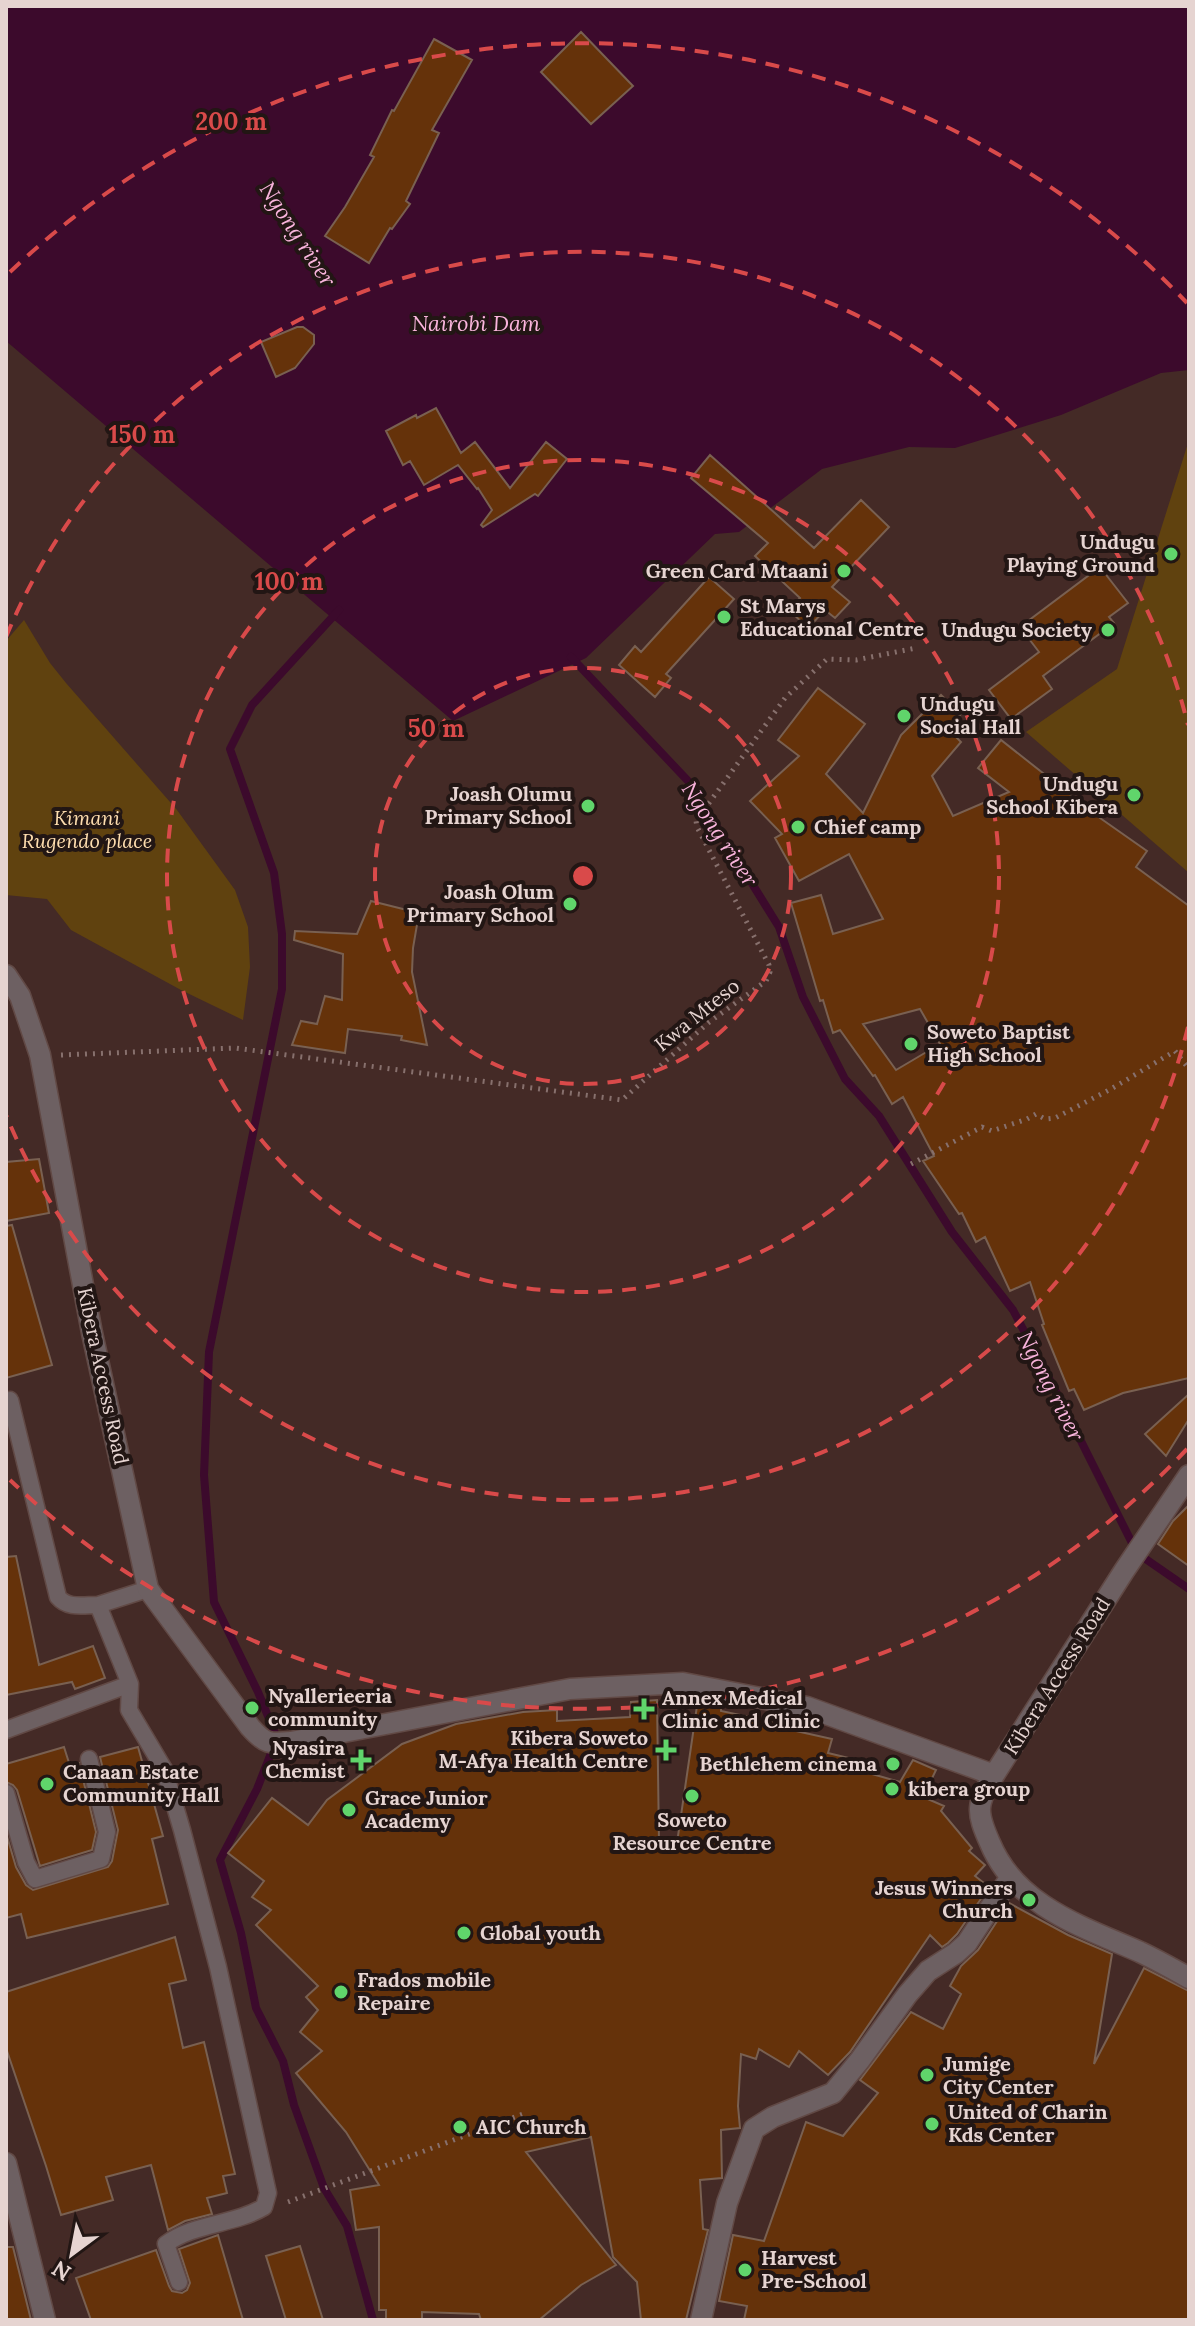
<svg xmlns="http://www.w3.org/2000/svg" width="1195" height="2326" viewBox="0 0 1195 2326" font-family="Lora,serif">
	<style>
		.green { fill: #60420f }
		.water { fill: #3c0a2c }
		.lines { fill: none; stroke-linecap: round; stroke-linejoin: round }
		.stream { stroke: #3c0a2c; stroke-width: 8 }
		.building { fill: #65320a; stroke: #796051; stroke-width: 2; fill-rule: evenodd }
		.lane-casing { stroke: #614945; stroke-width: 19 }
		.street-casing { stroke: #614945; stroke-width: 23 }
		.path { stroke: #87706d; stroke-width: 5; stroke-dasharray: 2 6; stroke-linecap: butt }
		.lane { stroke: #6d6062; stroke-width: 16 }
		.street { stroke: #6d6062; stroke-width: 20 }
		.ring { fill: none; stroke: #d94a4a; stroke-width: 4; stroke-dasharray: 14 10 }
		.poi-dot { fill: #60d56b; stroke: #221614; stroke-width: 3 }
		.labels { text-anchor: middle; stroke-width: 8; stroke-linejoin: round; paint-order: stroke }
		.poi-label { font-size: 20px; font-weight: bold; fill: #e6d4d1; stroke: #221614; text-anchor: start }
		.park-label { font-size: 20px; font-style: italic; fill: #feddae; stroke: #221614 }
		.street-label { font-size: 20px; fill: #e6d4d1; stroke: #221614 }
		.water-label { font-size: 22px; font-style: italic; fill: #f9b4dc; stroke: #221614 }
		.centre { fill: #d94a4a; stroke: #221614; stroke-width: 4 }
		.ring-label { font-size: 24px; text-anchor: middle; font-weight: bold; fill: #d94a4a; stroke: #221614; stroke-width: 8; stroke-linejoin: round; paint-order: stroke }
	</style>
	<rect width="100%" height="100%" fill="#442a26"/>
	<path class="green" d="M1189,440V871L1188,872L1026,732L1117,669Z
		M24,620L50,663L66,683L177,810L235,890L248,927L250,967L243,1020L181,990L71,930L47,899L6,895V641Z"/>
	<path class="water" d="M6,6H1189V370L1161,373L1061,415L955,448L909,447L822,469L739,532L715,534L586,658L453,721L6,341Z"/>
	<g class="lines">
		<path class="stream" d="M339,610L252,705L230,749L274,873L282,934V989L209,1352L204,1475L214,1602L258,1692L277,1738L257,1789L220,1860L241,1933L256,2008L283,2061L294,2105L324,2188L347,2226L373,2320
			M571,657L689,782L779,927L803,997L845,1079L879,1116L952,1232L1013,1310L1063,1405L1137,1553L1189,1589"/>
	</g>
	<path class="building" d="M581,32L633,86L591,124L541,72Z
		M434,39L472,60L432,130L439,133L406,201L410,204L392,229L390,228L369,263L325,236L345,207L374,157L370,155L392,110L394,111Z
		M297,327H303L314,335V344L295,368L276,377L261,342Z
		M436,408L461,453L475,442L510,488L546,442L567,459L538,496L535,494L483,527L481,525L492,510L478,488L477,489L458,465L424,485L410,461L403,465L386,431L416,415L417,418Z
		M710,455L814,548L861,500L889,527L832,587L850,602L835,618L825,610L808,628L789,610L800,598L755,556L768,543L691,478Z
		M1100,567L1128,603L1109,617L1114,623L1043,676L1052,689L1011,719L989,690L1039,652L1020,627Z
		M709,577L734,599L666,674L671,678L655,697L619,665L635,646L641,652Z
		M818,688L865,724L826,774L863,813L901,735L941,695L961,714L947,728L961,742L932,776L953,816L1009,792L978,768L1001,740L1100,818L1147,851L1136,867L1189,906V1378L1123,1393L1084,1410L1074,1389L1069,1391L1042,1325L1044,1324L1030,1282L1010,1291L985,1237L976,1242L962,1213L959,1214L923,1161L934,1156L903,1097L892,1104L875,1075L873,1076L840,1030L833,1033L823,1000L820,1001L791,903L821,895L833,934L883,919L849,854L799,881L775,838L782,834L750,801L799,756L778,740ZM920,1009L940,1044L896,1070L863,1024Z
		M371,901L419,913L413,948L412,972L427,1045L401,1040L402,1036L348,1029L345,1053L292,1045L301,1021L317,1024L325,996L342,1000L343,954L294,940L295,931L357,934Z
		M39,1159L49,1213L6,1221V1162Z
		M12,1225L52,1365L6,1378V1226Z
		M1189,1394V1419L1166,1456L1145,1434Z
		M1189,1505V1566L1158,1544L1173,1521Z
		M16,1556L39,1665L93,1646L105,1678L75,1689L72,1682L6,1695V1557Z
		M698,1699L721,1704V1711L779,1723L778,1727L832,1739L828,1753L861,1761L858,1770L900,1782L913,1760L936,1770L923,1797L944,1806L941,1811L972,1848L969,1851L985,1865L975,1876L989,1887L957,1934L948,1943L942,1947L930,1935L850,2052L828,2075L799,2051L789,2067L759,2049L756,2059L741,2054L738,2106L740,2128L721,2130L722,2178L700,2180L703,2229L708,2230L686,2320H641L637,2282L613,2257L591,2137L526,2152L616,2265L581,2285L539,2320H481L479,2314L422,2312V2320H386V2310H379V2227L356,2230L350,2190L379,2185L346,2132L296,2073L322,2051L300,2032L318,2010L306,1997L318,1986L256,1925L271,1910L252,1897L264,1881L228,1853L272,1798L308,1825L327,1800L402,1744L456,1724L523,1712L557,1710V1721L630,1717L631,1702L657,1700L659,1842L677,1843Z
		M64,1747L70,1766L79,1763L96,1832L92,1850L40,1866L17,1790L13,1785L6,1782V1764Z
		M138,1747L163,1836L152,1839L168,1904L27,1938L21,1914L6,1918V1833L16,1867L26,1885L33,1890L108,1867L112,1861L118,1830L100,1757Z
		M1009,1903L1068,1935L1112,1954L1094,2064L1144,1968L1189,1991V2320H744L747,2306L719,2301L733,2235L764,2241L806,2122L843,2136L878,2093L860,2080L911,2012L943,2029L961,1994L950,1986L961,1966L978,1950Z
		M175,1937L186,1980L169,1984L183,2048L204,2042L235,2174L223,2176L227,2193L207,2198L212,2214L185,2221L168,2230L151,2165L106,2177L113,2200L61,2215L46,2166L6,2048V1992Z
		M218,2235L243,2320H91L76,2278L156,2250L169,2286L172,2291L182,2293L187,2290L190,2283L179,2249Z
		M300,2246L323,2320H286L266,2256Z
		M6,2247H13L31,2320H6Z"/>
	<g class="lines">
		<defs>
			<path id="lane" d="M10,1400L58,1597C68,1609 83,1605 98,1605
				M148,1589L98,1605L130,1684L129,1710L164,1769L182,1830L218,1967L268,2193L264,2207C234,2225 194,2223 166,2244L179,2282
				M6,1730L130,1684
				M6,1793L26,1862L35,1879L101,1859L107,1832L89,1759"/>
			<path id="street" d="M6,975L20,996L40,1055L92,1333L148,1589L250,1727C265,1744 269,1744 291,1742L570,1689L683,1683L807,1707L994,1775L1124,1571L1189,1475
				M994,1775C976,1804 976,1812 990,1843C1016,1906 1083,1927 1140,1952C1157,1960 1173,1969 1189,1978
				M6,2163L45,2320
				M701,2320L727,2203L754,2129L773,2117L833,2093L860,2060L907,1995L928,1971L956,1953L967,1943L1010,1878"/>
		</defs>
		<use href="#lane" class="lane-casing"/>
		<use href="#street" class="street-casing"/>
		<path class="path" d="M61,1055L235,1048L622,1100L708,1023L766,981L770,972L769,965L697,827L696,821L785,698L827,659L856,660L916,648
			M911,1164L982,1127L992,1131L1027,1119L1036,1114L1045,1119L1055,1118L1111,1089L1175,1051L1189,1069
			M288,2202L523,2114"/>
		<use href="#lane" class="lane"/>
		<use href="#street" class="street"/>
	</g>
	<g class="ring">
		<circle cx="583" cy="876" r="208"/>
		<circle cx="583" cy="876" r="416"/>
		<path d="M1188 1027A624 624 0 0 1 6 1115M6 637A624 624 0 0 1 1188 725"/>
		<path d="M1187 1449A832 832 0 0 1 10 1480M10 272A832 832 0 0 1 1187 303"/>
	</g>
	<g class="poi-dot">
		<circle cx="1171" cy="554" r="8"/>
		<circle cx="844" cy="571" r="8"/>
		<circle cx="724" cy="617" r="8"/>
		<circle cx="1108" cy="630" r="8"/>
		<circle cx="904" cy="716" r="8"/>
		<circle cx="1134" cy="795" r="8"/>
		<circle cx="588" cy="806" r="8"/>
		<circle cx="798" cy="827" r="8"/>
		<circle cx="570" cy="904" r="8"/>
		<circle cx="911" cy="1044" r="8"/>
		<circle cx="252" cy="1708" r="8"/>
		<path d="M640 1697h8v8h8v8h-8v8h-8v-8h-8v-8h8z"/>
		<path d="M662 1738h8v8h8v8h-8v8h-8v-8h-8v-8h8z"/>
		<path d="M357 1748h8v8h8v8h-8v8h-8v-8h-8v-8h8z"/>
		<circle cx="893" cy="1764" r="8"/>
		<circle cx="47" cy="1784" r="8"/>
		<circle cx="892" cy="1789" r="8"/>
		<circle cx="692" cy="1796" r="8"/>
		<circle cx="349" cy="1810" r="8"/>
		<circle cx="1029" cy="1900" r="8"/>
		<circle cx="464" cy="1933" r="8"/>
		<circle cx="341" cy="1992" r="8"/>
		<circle cx="927" cy="2075" r="8"/>
		<circle cx="932" cy="2124" r="8"/>
		<circle cx="460" cy="2127" r="8"/>
		<circle cx="745" cy="2270" r="8"/>
	</g>
	<g class="labels">
		<g class="poi-label">
			<text x="1155" y="549" text-anchor="end">Undugu<tspan x="1155" dy="23">Playing Ground</tspan></text>
			<text x="828" y="578" text-anchor="end">Green Card Mtaani</text>
			<text x="740" y="613">St Marys<tspan x="740" dy="23">Educational Centre</tspan></text>
			<text x="1092" y="637" text-anchor="end">Undugu Society</text>
			<text x="920" y="711">Undugu<tspan x="920" dy="23">Social Hall</tspan></text>
			<text x="1118" y="791" text-anchor="end">Undugu<tspan x="1118" dy="23">School Kibera</tspan></text>
			<text x="572" y="801" text-anchor="end">Joash Olumu<tspan x="572" dy="23">Primary School</tspan></text>
			<text x="814" y="834">Chief camp</text>
			<text x="554" y="899" text-anchor="end">Joash Olum<tspan x="554" dy="23">Primary School</tspan></text>
			<text x="927" y="1039">Soweto Baptist<tspan x="927" dy="23">High School</tspan></text>
			<text x="268" y="1703">Nyallerieeria<tspan x="268" dy="23">community</tspan></text>
			<text x="662" y="1705">Annex Medical<tspan x="662" dy="23">Clinic and Clinic</tspan></text>
			<text x="648" y="1745" text-anchor="end">Kibera Soweto<tspan x="648" dy="23">M-Afya Health Centre</tspan></text>
			<text x="345" y="1755" text-anchor="end">Nyasira<tspan x="345" dy="23">Chemist</tspan></text>
			<text x="877" y="1771" text-anchor="end">Bethlehem cinema</text>
			<text x="63" y="1779">Canaan Estate<tspan x="63" dy="23">Community Hall</tspan></text>
			<text x="908" y="1796">kibera group</text>
			<text x="365" y="1805">Grace Junior<tspan x="365" dy="23">Academy</tspan></text>
			<text x="692" y="1827" text-anchor="middle">Soweto<tspan x="692" dy="23">Resource Centre</tspan></text>
			<text x="1013" y="1895" text-anchor="end">Jesus Winners<tspan x="1013" dy="23">Church</tspan></text>
			<text x="480" y="1940">Global youth</text>
			<text x="357" y="1987">Frados mobile<tspan x="357" dy="23">Repaire</tspan></text>
			<text x="943" y="2071">Jumige<tspan x="943" dy="23">City Center</tspan></text>
			<text x="948" y="2119">United of Charin<tspan x="948" dy="23">Kds Center</tspan></text>
			<text x="476" y="2134">AIC Church</text>
			<text x="761" y="2265">Harvest<tspan x="761" dy="23">Pre-School</tspan></text>
		</g>
		<g class="park-label">
			<text x="87" y="825">Kimani<tspan x="87" dy="23">Rugendo place</tspan></text>
		</g>
		<g class="street-label">
			<text transform="translate(697 1015) rotate(-39)" y="7">Kwa Mteso</text>
			<text transform="translate(103 1376) rotate(78)" y="7">Kibera Access Road</text>
			<text transform="translate(1057 1676) rotate(-58)" y="7">Kibera Access Road</text>
		</g>
		<g class="water-label">
			<text transform="translate(298 234) rotate(57)" y="8">Ngong river</text>
			<text x="476" y="331">Nairobi Dam</text>
			<text transform="translate(720 834) rotate(57)" y="8">Ngong river</text>
			<text transform="translate(1051 1386) rotate(63)" y="8">Ngong river</text>
		</g>
	</g>
	<circle cx="583" cy="876" r="12" class="centre"/>
	<g class="ring-label">
		<text x="231" y="130">200 m</text>
		<text x="142" y="443">150 m</text>
		<text x="289" y="590">100 m</text>
		<text x="436" y="737">50 m</text>
	</g>
	<rect width="1195" height="2326" fill="none" stroke="#e6d4d1" stroke-width="16"/>
	<g transform="translate(72 2254) rotate(212)" stroke="#221614" stroke-width="6" paint-order="stroke">
	<path d="M0-6L14 30L0 20L-14 30Z" fill="#e6d4d1"/>
	<text y="-12" font-size="22" font-weight="bold" text-anchor="middle" fill="#e6d4d1">N</text>
	</g>
</svg>
